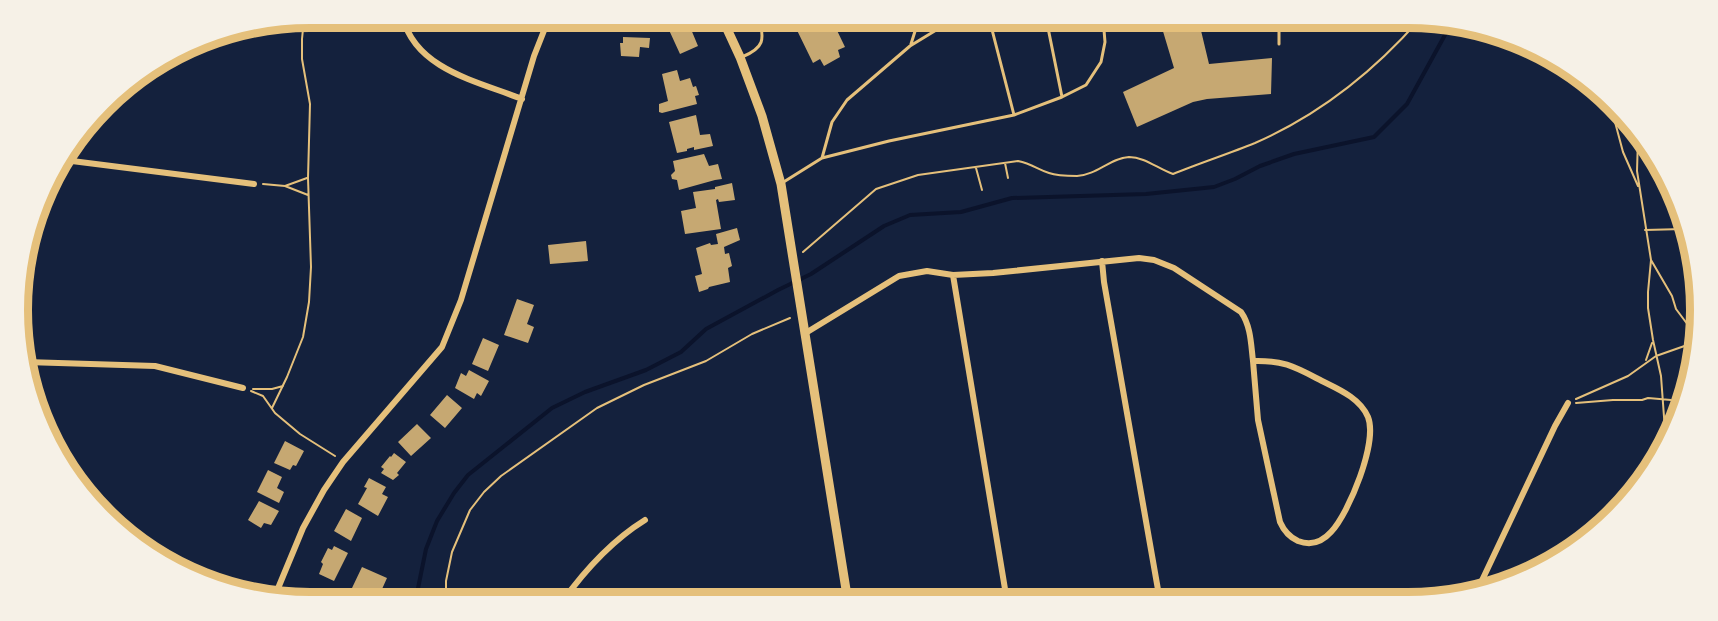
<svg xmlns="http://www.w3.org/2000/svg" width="1718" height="621" viewBox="0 0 1718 621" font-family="'Alegreya Sans',sans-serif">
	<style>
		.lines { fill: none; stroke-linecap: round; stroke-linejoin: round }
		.stream { stroke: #0b132b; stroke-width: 4 }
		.building { fill: #c6a872 }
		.path { stroke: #e5c07b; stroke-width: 2 }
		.service { stroke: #e5c07b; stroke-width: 3 }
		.minor { stroke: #e5c07b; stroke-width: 6 }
		.tertiary { stroke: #e5c07b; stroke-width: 8 }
		.secondary { stroke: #e5c07b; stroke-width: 9 }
		.rim { fill: none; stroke: #e5c07b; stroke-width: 8 }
	</style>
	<rect width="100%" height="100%" fill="#14213d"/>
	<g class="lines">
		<path class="stream" d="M415,603L426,549L437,521L454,493L468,475L552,408L585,392L646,370L681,352L706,329L778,290L811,274L884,226L910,215L961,212L1012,198L1146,194L1214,187L1235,179L1260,166L1294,154L1374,137L1407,104L1451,24"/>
	</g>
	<path class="building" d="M791,18H831L845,47L838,50L840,57L824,66L820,59L813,63Z
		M1113,18H1140V19L1116,25Z
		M1159,18H1198L1209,64L1272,58L1271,94L1207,99L1193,102L1137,127L1123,92L1174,68Z
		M688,22L698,46L680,54L669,30Z
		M623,37L650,38L649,48L640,47L639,57L621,56L620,43H623Z
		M677,70L680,81L690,78L693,87L696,86L699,95L695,96L697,104L662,113L659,112V104L668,101L662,74Z
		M696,115L700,135L710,134L713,146L694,150V147L687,149V151L677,153L669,122Z
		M704,154L709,166L718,164L722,179L715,180L679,190L677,180L672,179L671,175L675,171L673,161Z
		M732,183L735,200L719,202L718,199L716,200L721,229L685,234L681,211L696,208L693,192L715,189V187Z
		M737,228L740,240L724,247L725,254L729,253L732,266L728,268L730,282L709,287L708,289L699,292L695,276L702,274L696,248L710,243L711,245L718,244L716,234Z
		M586,241L588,261L550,264L548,245Z
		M517,299L534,305L527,324L534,327L528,343L504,335Z
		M483,338L499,345L488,371L472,364Z
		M469,370L489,381L481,396L477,393L474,399L455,388L461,373L466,376Z
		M447,395L462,408L445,428L430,415Z
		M417,424L431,438L411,456L398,442Z
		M285,441L304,451L296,466L293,465L290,470L274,463Z
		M394,453L406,462L397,473L399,475L393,480L381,473L384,469L381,467L390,456L391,457Z
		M268,470L282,477L277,488L284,492L279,503L257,492Z
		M369,478L386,487L382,494L388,497L378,516L358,504L367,488L364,487Z
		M259,501L279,511L271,525L264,523L261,528L248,520Z
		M346,509L362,518L351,541L334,531Z
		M334,546L348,553L334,581L319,574L323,564L321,562L328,548L332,550Z
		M362,567L387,578L378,598L352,588Z
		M498,590L507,592L504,602L495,603Z"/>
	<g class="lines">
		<path class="path" d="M1611,107L1623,152L1638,186
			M1638,138L1637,171L1651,260L1672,296L1676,309L1694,333
			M1005,163L1008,178
			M976,168L982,190
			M263,184L285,186L308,195
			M285,186L307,178
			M1645,230L1683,229
			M803,252L876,189L918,175L1018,161C1032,164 1037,169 1049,173C1057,176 1068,176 1077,176C1097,175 1110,158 1129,157C1145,157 1158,169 1173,174C1200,163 1228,154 1255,143C1319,115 1374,71 1419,20
			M1651,260L1648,292V308L1653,340L1661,376L1666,444
			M1646,360L1652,343
			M253,389H272L283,386
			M251,391L263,396L275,413L300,434L335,456
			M1576,399L1628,376L1656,356L1693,343
			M1576,403L1613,400H1642L1648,398L1671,400L1682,407
			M272,408L287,377L303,337L309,302L311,267L308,178L310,104L302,59V39L304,19
			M446,603V581L452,552L470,510L484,492L501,476L597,408L644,385L706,361L752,334L790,318"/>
		<path class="service" d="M956,18L910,46L847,100L832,122L822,158L889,141L1014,115L1062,97L1086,85L1101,62L1105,42L1103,18
			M989,18L1014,115
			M1046,18L1062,97
			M1279,18V44
			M911,44L917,25L922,18
			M742,57C764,48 765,40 759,18
			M782,183L822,158"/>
		<path class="minor" d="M403,18C416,70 480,82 522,99
			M64,160L254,184
			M1102,261L1104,282L1160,601
			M953,275L1007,601
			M804,334L899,276L927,271L953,275L993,273L1139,258L1154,260L1174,268L1241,312C1251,326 1251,345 1253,361C1284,360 1295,367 1322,381C1338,389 1360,398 1368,417C1378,442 1349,513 1331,532C1322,542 1311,546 1298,541C1289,537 1284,531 1280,522L1258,420L1253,361
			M26,362L155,366L243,388
			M1477,591L1555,426L1568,403
			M274,598L303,528L324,490L343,462L442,347L461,300L534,56L549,18
			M562,602C585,570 611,541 645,520"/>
		<path class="tertiary" d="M207,580L254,596"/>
		<path class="secondary" d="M722,18L740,57L762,116L781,184L848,602"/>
	</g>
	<path d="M0 0H1718V621H0ZM310 28H1408A282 282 0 0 1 1690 310V310A282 282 0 0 1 1408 592H310A282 282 0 0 1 28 310V310A282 282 0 0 1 310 28Z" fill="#f6f1e7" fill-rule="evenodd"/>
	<path class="rim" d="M310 28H1408A282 282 0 0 1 1690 310V310A282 282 0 0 1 1408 592H310A282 282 0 0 1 28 310V310A282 282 0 0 1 310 28Z"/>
</svg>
